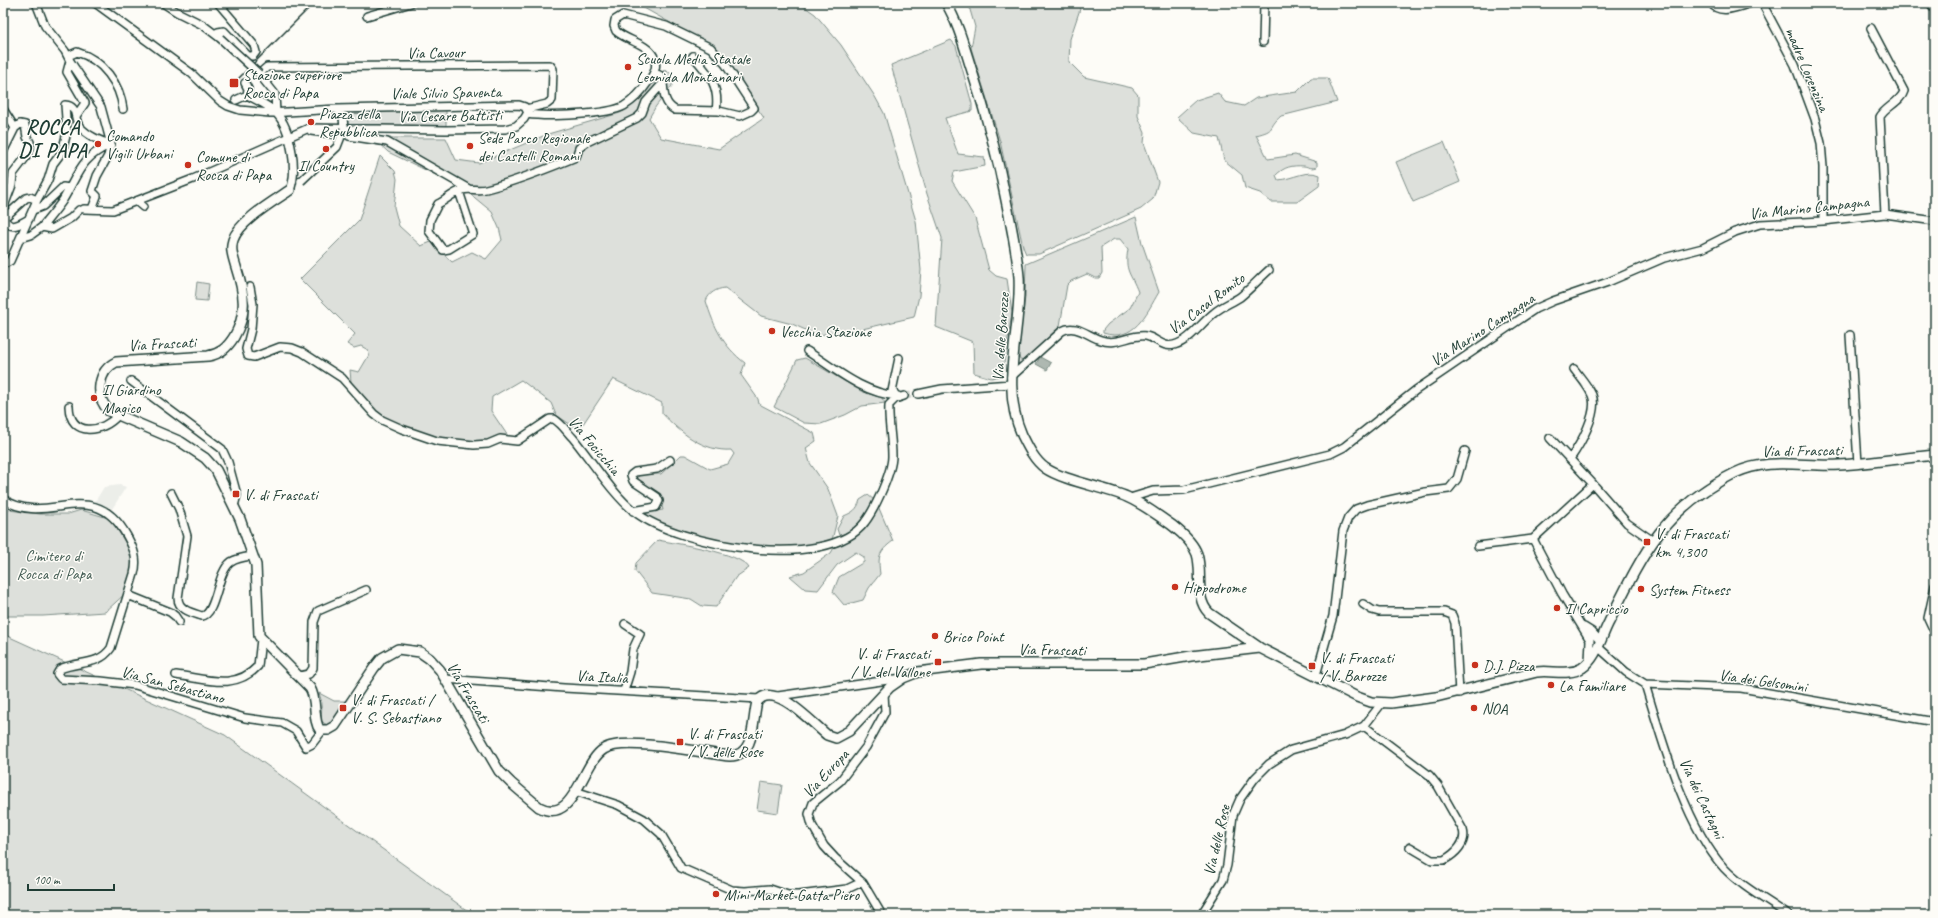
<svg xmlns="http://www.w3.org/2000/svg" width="1938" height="918" viewBox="0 0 1938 918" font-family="Caveat,sans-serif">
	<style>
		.built { fill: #eceee9 }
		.green { fill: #dde0db; stroke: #7e8e88 }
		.water { fill: #aeb8b1; stroke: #75877f }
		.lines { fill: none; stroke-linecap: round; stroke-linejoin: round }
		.minor-tunnel { stroke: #d1d6d0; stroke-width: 7; stroke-dasharray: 7 3.5; stroke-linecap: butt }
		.minor-casing { stroke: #1f3d34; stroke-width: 10 }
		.major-casing { stroke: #1f3d34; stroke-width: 12 }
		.minor { stroke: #fdfcf7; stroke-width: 7 }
		.major { stroke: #fdfcf7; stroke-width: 9 }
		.rail { stroke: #1f3d34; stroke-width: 1.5 }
		.minor-bridge-casing { stroke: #1f3d34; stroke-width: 10; stroke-linecap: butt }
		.minor-bridge { stroke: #fdfcf7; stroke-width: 7 }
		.poi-dot { fill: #c8321e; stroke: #fdfcf7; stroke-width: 1.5 }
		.labels { text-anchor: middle; stroke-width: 3; stroke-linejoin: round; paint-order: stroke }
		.street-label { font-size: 16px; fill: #1f3d34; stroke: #fdfcf7 }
		.poi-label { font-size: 16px; fill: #1f3d34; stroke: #fdfcf7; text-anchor: start }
		.park-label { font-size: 16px; fill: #455e55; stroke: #fdfcf7 }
		.district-label { font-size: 20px; font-weight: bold; letter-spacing: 1px; fill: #1f3d34; stroke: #fdfcf7 }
	</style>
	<rect width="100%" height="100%" fill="#fdfcf7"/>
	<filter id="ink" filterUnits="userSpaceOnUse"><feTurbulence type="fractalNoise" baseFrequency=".025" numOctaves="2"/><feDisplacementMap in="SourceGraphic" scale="8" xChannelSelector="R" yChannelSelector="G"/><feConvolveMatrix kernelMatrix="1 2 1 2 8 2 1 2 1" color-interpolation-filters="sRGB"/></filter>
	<g filter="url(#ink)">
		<path class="built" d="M120,485L126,487L112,509L93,505L104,487Z"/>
		<path class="green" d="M635,3H799L815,14L841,45L874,95L884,113L916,221L921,270L919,296L914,317L858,330L817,335L792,324L761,316L725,288C716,289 709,293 706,301C714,327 723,346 745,363L741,375L758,399L759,404L814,433L816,441L806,448L810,463L828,489L838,516L832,540C776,558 695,543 645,515L647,512L663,510C660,495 652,490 639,481L638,477L640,474H661L681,455H685L710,469L728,464L734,454L731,450C704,452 679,432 662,413V403L613,379L579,430L556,415L551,403L521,380L492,397L491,411L510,439L484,444L434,438L394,425L372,410L351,382L350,370L359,372L369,355L368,350L361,346L354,348L347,344L355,334L300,279L359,220L380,156L395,171L397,179L394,207L399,226L421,246L431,242L452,262L472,252L486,259L502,240L499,228L492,212L463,188L388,152L373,138H446L456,160L479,163L548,134L620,113L639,100L664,70L671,73L672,86L656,106L649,118L661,138L719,149L764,118L715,48Z
			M968,3H1078L1080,9L1070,39L1069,62L1084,77L1132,88L1138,95V116L1145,133L1144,143L1158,182L1153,199L1141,209L1039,254H1026L1023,247L1000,141L971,48L975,27Z
			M951,40L956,46L972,104V111L945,118L958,154L984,157L985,166L954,172L952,181L975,218L989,270L996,276L1007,279L1012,313L1002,376L991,378L974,373L973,342L936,327L942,238L927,194L891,65Z
			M1311,78H1328L1337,102L1281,116C1267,128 1277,130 1256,135L1268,159L1295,155L1317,162V167C1312,169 1309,167 1304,166C1292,165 1284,167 1276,175L1278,180C1293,179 1307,169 1320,175L1319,186L1297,202H1271L1260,193L1245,188L1242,175L1224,160L1219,138L1194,133L1177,117L1196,100L1218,93L1225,102L1244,106L1256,98L1297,92Z
			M446,110V127L347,126L345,112Z
			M1444,142L1460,182L1413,202L1396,162Z
			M1136,217L1142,243L1159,292C1146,314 1134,343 1103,333V330L1108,324L1130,308L1138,292C1131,273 1124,272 1128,249L1120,239H1114L1101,247L1102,273L1099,278H1095L1087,274L1071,281L1067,285L1060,326L1024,361L1020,360L1018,352L1025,297L1026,264Z
			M197,282L209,284L207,301L195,300Z
			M805,358L861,391L882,398L885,403L862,406L845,415L821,424L804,423L774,407L797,360Z
			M868,495L874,500C867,515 857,532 839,535L837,529L844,516C853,512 857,510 860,500Z
			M3,506L9,510L40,514H68L81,510L108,518L116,527L133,556L127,592L105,612L43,616H3Z
			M878,506L893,541C878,552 878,557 880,574L869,588L863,600L844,605L833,592L839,577L864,562V557L856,552L837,565L818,590L805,589L790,576L804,572L831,553L836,544L848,539L862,529Z
			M658,540C677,544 740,552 749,568L736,577L716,607L702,606L691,599L652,593L635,571L636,563Z
			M3,634L225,735L465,909L477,915H3Z
			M319,693L334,701H347L333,721L327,725L321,721L322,703Z
			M761,782L782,785L778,813L757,810Z"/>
		<path class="water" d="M1040,357L1051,363L1047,370L1036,364Z"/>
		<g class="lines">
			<path class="minor-tunnel" d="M904,396L918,394"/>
			<defs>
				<path id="minor" d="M36,3L45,26L65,51L70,61L101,107L111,144L108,156L97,176L92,191L97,196L92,209
					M95,3L191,73L220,101L228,106L240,110L270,113L337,109L343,117L344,129
					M163,3L177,12L203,25L220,38
					M218,3L254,45L256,52L253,56H248L224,31L218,32L220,38
					M1711,3C1720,16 1739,6 1752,3
					M1762,3L1795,65L1815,119L1821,143L1823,167V221
					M1930,3L1935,9
					M367,16L411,3
					M1871,28L1904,91C1901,102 1885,107 1880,117L1885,214
					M1263,42L1264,3
					M68,56L77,52C103,60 120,84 123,109
					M693,56C709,74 720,86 716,111
					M70,61L67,72L85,103L76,116
					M245,83L248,89L247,95C256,100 269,105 276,113C291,128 298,171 290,190
					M236,100L247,95
					M3,109L15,128L20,124L25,125L27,137L30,142V148L26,157L13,174L12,185L3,209
					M337,109L519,105L525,107L527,111
					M276,113L275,94L259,74L267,67L550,65L553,69L552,100L547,104L526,109
					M527,114C546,117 608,115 624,106C634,100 642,91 648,82C654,74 658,67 654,57C647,43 627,41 616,31L614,26L615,20L623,15L666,26L711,48L726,65L754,108L751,111L740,116L719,111L675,110C664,104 664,93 663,83
					M311,131L339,135
					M349,136L387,142L469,189
					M3,152L15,128
					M459,191L473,234L449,249L443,250L429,231L430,220L438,204C446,200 453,193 462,190C470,188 478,191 486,189C517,181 547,169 576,157L579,148L587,142L637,118L642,113L646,102L663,83L661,76L655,73
					M136,201L143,207
					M84,209L113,210L193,179L309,128L446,130L505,129L516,126L524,119L527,114
					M33,210L43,206L63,187L69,188
					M3,216C9,231 17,226 29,219
					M4,218L26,198L30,197L37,200
					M42,227C49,218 57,209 63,200C79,173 80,158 111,144
					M21,238L31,235L42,227L52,229L71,218L79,210
					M3,265L10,261L37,200L48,180L53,164L62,152L67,132L65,105C79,106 73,119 80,127C87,135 101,142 111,144
					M250,287L253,304L251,329L246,349L248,356L254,357L280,347L292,348L302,352L342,378L374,414L382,420L402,429L437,441L474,445L488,444L500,439L517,441L550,419H554C562,424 567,432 573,438C591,460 614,496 635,512C678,546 828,573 865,522C875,509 892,472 892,456C892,439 888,421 889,405L895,399L904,396
					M1850,335L1858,464
					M807,351C835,369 864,394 898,396
					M1011,377L1062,331C1075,323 1088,336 1101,340C1117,346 1130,334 1146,336C1156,338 1163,348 1174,345C1190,341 1201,323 1214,313C1222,306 1231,303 1240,297C1250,289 1259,279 1269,270
					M131,381L222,449L228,462L237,495L234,506
					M918,394L942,389L1011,384
					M897,396L892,391L899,358
					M69,406C70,438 103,433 118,415
					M1550,438L1593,484L1627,523L1653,541
					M1570,459C1580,445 1599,412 1592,395C1588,386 1580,377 1574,369
					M171,493L179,509L187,536L178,598C178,610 193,613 202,616C217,614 216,573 231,562C237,558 245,557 252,556
					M1130,498L1153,491L1184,490L1330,454L1344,447L1416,390L1535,309L1553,301L1608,282L1664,258L1703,248L1735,232L1760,224L1823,221L1885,214L1935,221
					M3,499C48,529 92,474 127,536C134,549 138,559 134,574L111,648C99,666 78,661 60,669L57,674L61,679L101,681L135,685L245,718L282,723L296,731L306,747L312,744L322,731
					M633,511L656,507L659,501L657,497L633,481L631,475L635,472L657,469L670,460
					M1533,539L1562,594L1590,640L1589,661
					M1478,546L1533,539L1593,484
					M1935,586L1928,618L1935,633
					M128,595L170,612L175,616L179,622
					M1363,604L1372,610L1379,612H1444L1452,615L1455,623L1459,693
					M1584,627L1592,632L1600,641
					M1598,647L1626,672L1645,684L1741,688L1935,722
					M176,675C206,679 235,691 258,666L261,639
					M1316,675L1333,616L1343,531L1348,518L1356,509L1367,505L1425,492L1449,489L1457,479L1465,451
					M300,676L309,674L313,668L314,622L318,611L366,590
					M445,679L564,688L759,699
					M1645,684C1662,740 1685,825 1724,868C1742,887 1767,900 1788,915
					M624,691L630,672L633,649L640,634L625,624
					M778,696L902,678
					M1364,726L1429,775L1438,786L1463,830C1467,843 1455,854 1444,860H1432L1410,847
					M575,791L618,805L644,819L661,834L681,868L732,890L745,891L770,889L788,895H799L847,889L862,882
					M882,915L863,883L835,858L824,846L812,825L809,814L813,803L840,781L866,747L885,712L884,693
					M1201,915L1223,880L1227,865L1233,815L1240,799L1255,778L1269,764L1291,750L1345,735L1364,726L1382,703"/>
				<path id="major" d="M946,3C958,23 964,46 971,68C986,113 998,158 1007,205C1012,229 1017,253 1019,277C1022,330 999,384 1022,435C1028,447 1034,460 1045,468C1064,481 1104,487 1127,497C1143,504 1159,516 1173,526C1182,533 1193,543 1197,554C1203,573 1194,598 1209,613L1260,648L1357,697L1371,702L1391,703L1436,697L1537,672C1551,670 1569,676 1582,668C1597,658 1601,637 1609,622C1643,553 1663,509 1735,473C1768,457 1803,467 1839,465C1871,463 1903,458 1935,455
					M290,190C274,201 239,221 233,240C230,249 233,257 236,267C244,292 248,313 234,337C227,348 220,354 208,356L116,362C98,371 94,396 109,411L181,442L205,458L216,470L240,519L256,565L259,636L310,688C318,701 312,720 320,730H328L335,726L374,668L382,658L398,649L420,652L430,659L440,670L499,771L511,783L539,807C575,826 581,763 604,749C623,736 704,753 730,756C756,756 752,719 757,702C773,679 813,724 827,735L836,738L849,731L890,687L903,678L918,672L981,664H1144L1191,656L1260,648"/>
			</defs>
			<use href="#minor" class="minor-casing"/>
			<use href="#major" class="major-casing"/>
			<use href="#minor" class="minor"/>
			<use href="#major" class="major"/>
			<path class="rail" d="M232,85L314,3"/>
			<defs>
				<path id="minor-bridge" d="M220,38L259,74
					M301,181L337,147L344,129"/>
			</defs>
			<use href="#minor-bridge" class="minor-bridge-casing"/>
			<use href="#minor-bridge" class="minor-bridge"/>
		</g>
	</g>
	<g class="poi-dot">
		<circle cx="628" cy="67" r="4"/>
		<rect x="229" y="78" width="10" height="10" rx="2"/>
		<circle cx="311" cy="122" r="4"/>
		<circle cx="98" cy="144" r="4"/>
		<circle cx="470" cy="146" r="4"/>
		<circle cx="326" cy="149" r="4"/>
		<circle cx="188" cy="165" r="4"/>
		<circle cx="772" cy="331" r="4"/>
		<circle cx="94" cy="398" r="4"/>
		<rect x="232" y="490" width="8" height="8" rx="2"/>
		<rect x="1643" y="538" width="8" height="8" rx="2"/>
		<circle cx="1175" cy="587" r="4"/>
		<circle cx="1641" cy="589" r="4"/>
		<circle cx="1557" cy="608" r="4"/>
		<circle cx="935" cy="636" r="4"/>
		<rect x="934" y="658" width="8" height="8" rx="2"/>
		<circle cx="1475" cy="665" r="4"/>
		<rect x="1308" y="662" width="8" height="8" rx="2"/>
		<circle cx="1551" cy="685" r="4"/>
		<rect x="339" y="704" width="8" height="8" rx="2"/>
		<circle cx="1474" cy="708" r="4"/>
		<rect x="676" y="738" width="8" height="8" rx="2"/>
		<circle cx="716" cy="894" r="4"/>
	</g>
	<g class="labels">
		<g class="street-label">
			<text transform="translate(436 52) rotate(-1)" y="6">Via Cavour</text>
			<text transform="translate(1808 69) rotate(67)" y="6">madre Lorenzina</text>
			<text transform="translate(446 92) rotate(-1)" y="6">Viale Silvio Spaventa</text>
			<text transform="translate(450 115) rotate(-1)" y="6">Via Cesare Battisti</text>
			<text transform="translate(1809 207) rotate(-6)" y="6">Via Marino Campagna</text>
			<text transform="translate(1206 303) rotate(-37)" y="6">Via Casal Romito</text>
			<text transform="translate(1482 329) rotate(-33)" y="6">Via Marino Campagna</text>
			<text transform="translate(1000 337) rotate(-86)" y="6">Via delle Barozze</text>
			<text transform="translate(162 343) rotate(-3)" y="6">Via Frascati</text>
			<text transform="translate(595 445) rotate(50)" y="6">Via Focicchia</text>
			<text transform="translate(1802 450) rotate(-1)" y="6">Via di Frascati</text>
			<text transform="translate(1052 649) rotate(1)" y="6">Via Frascati</text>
			<text transform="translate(602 676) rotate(3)" y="6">Via Italia</text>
			<text transform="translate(1763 680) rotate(8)" y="6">Via dei Gelsomini</text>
			<text transform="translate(173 684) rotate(15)" y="6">Via San Sebastiano</text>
			<text transform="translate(469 692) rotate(59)" y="6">Via Frascati</text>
			<text transform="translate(825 773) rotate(-47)" y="6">Via Europa</text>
			<text transform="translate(1703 798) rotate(65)" y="6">Via dei Castagni</text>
			<text transform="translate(1216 840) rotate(-77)" y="6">Via delle Rose</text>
		</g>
		<g class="poi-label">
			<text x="636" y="64">Scuola Media Statale<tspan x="636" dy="18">Leonida Montanari</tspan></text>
			<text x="243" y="80">Stazione superiore<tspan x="243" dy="18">Rocca di Papa</tspan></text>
			<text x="319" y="119">Piazza della<tspan x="319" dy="18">Repubblica</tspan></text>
			<text x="106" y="141">Comando<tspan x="106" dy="18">Vigili Urbani</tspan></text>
			<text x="478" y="143">Sede Parco Regionale<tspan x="478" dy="18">dei Castelli Romani</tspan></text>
			<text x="196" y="162">Comune di<tspan x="196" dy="18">Rocca di Papa</tspan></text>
			<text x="326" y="171" text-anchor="middle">Il Country</text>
			<text x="780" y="337">Vecchia Stazione</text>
			<text x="102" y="395">Il Giardino<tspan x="102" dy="18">Magico</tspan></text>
			<text x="244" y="500">V. di Frascati</text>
			<text x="1655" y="539">V. di Frascati<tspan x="1655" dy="18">km 4,300</tspan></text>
			<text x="1183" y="593">Hippodrome</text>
			<text x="1649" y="595">System Fitness</text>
			<text x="1565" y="614">Il Capriccio</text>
			<text x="943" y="642">Brico Point</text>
			<text x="930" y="659" text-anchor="end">V. di Frascati<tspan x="930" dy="18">/ V. del Vallone</tspan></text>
			<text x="1320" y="663">V. di Frascati<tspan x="1320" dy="18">/ V. Barozze</tspan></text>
			<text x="1483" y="671">D.J. Pizza</text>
			<text x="1559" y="691">La Familiare</text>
			<text x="351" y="705">V. di Frascati /<tspan x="351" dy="18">V. S. Sebastiano</tspan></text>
			<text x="1482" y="714">NOA</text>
			<text x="688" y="739">V. di Frascati<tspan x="688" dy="18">/ V. delle Rose</tspan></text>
			<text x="724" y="900">Mini Market Gatta Piero</text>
		</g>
		<g class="park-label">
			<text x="54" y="561">Cimitero di<tspan x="54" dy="18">Rocca di Papa</tspan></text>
		</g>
		<g class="district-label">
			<text x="53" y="134">ROCCA<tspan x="53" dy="23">DI PAPA</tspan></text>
		</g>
	</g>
	<rect width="1938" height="918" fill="none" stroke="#fdfcf7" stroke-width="16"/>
	<rect x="8" y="8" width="1922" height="902" fill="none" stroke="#1f3d34" stroke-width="1.5" filter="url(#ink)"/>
	<path d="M28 884v6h86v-6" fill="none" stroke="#1f3d34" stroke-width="2"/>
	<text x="34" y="884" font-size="12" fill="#1f3d34" stroke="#fdfcf7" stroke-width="3" paint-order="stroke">100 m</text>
</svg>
